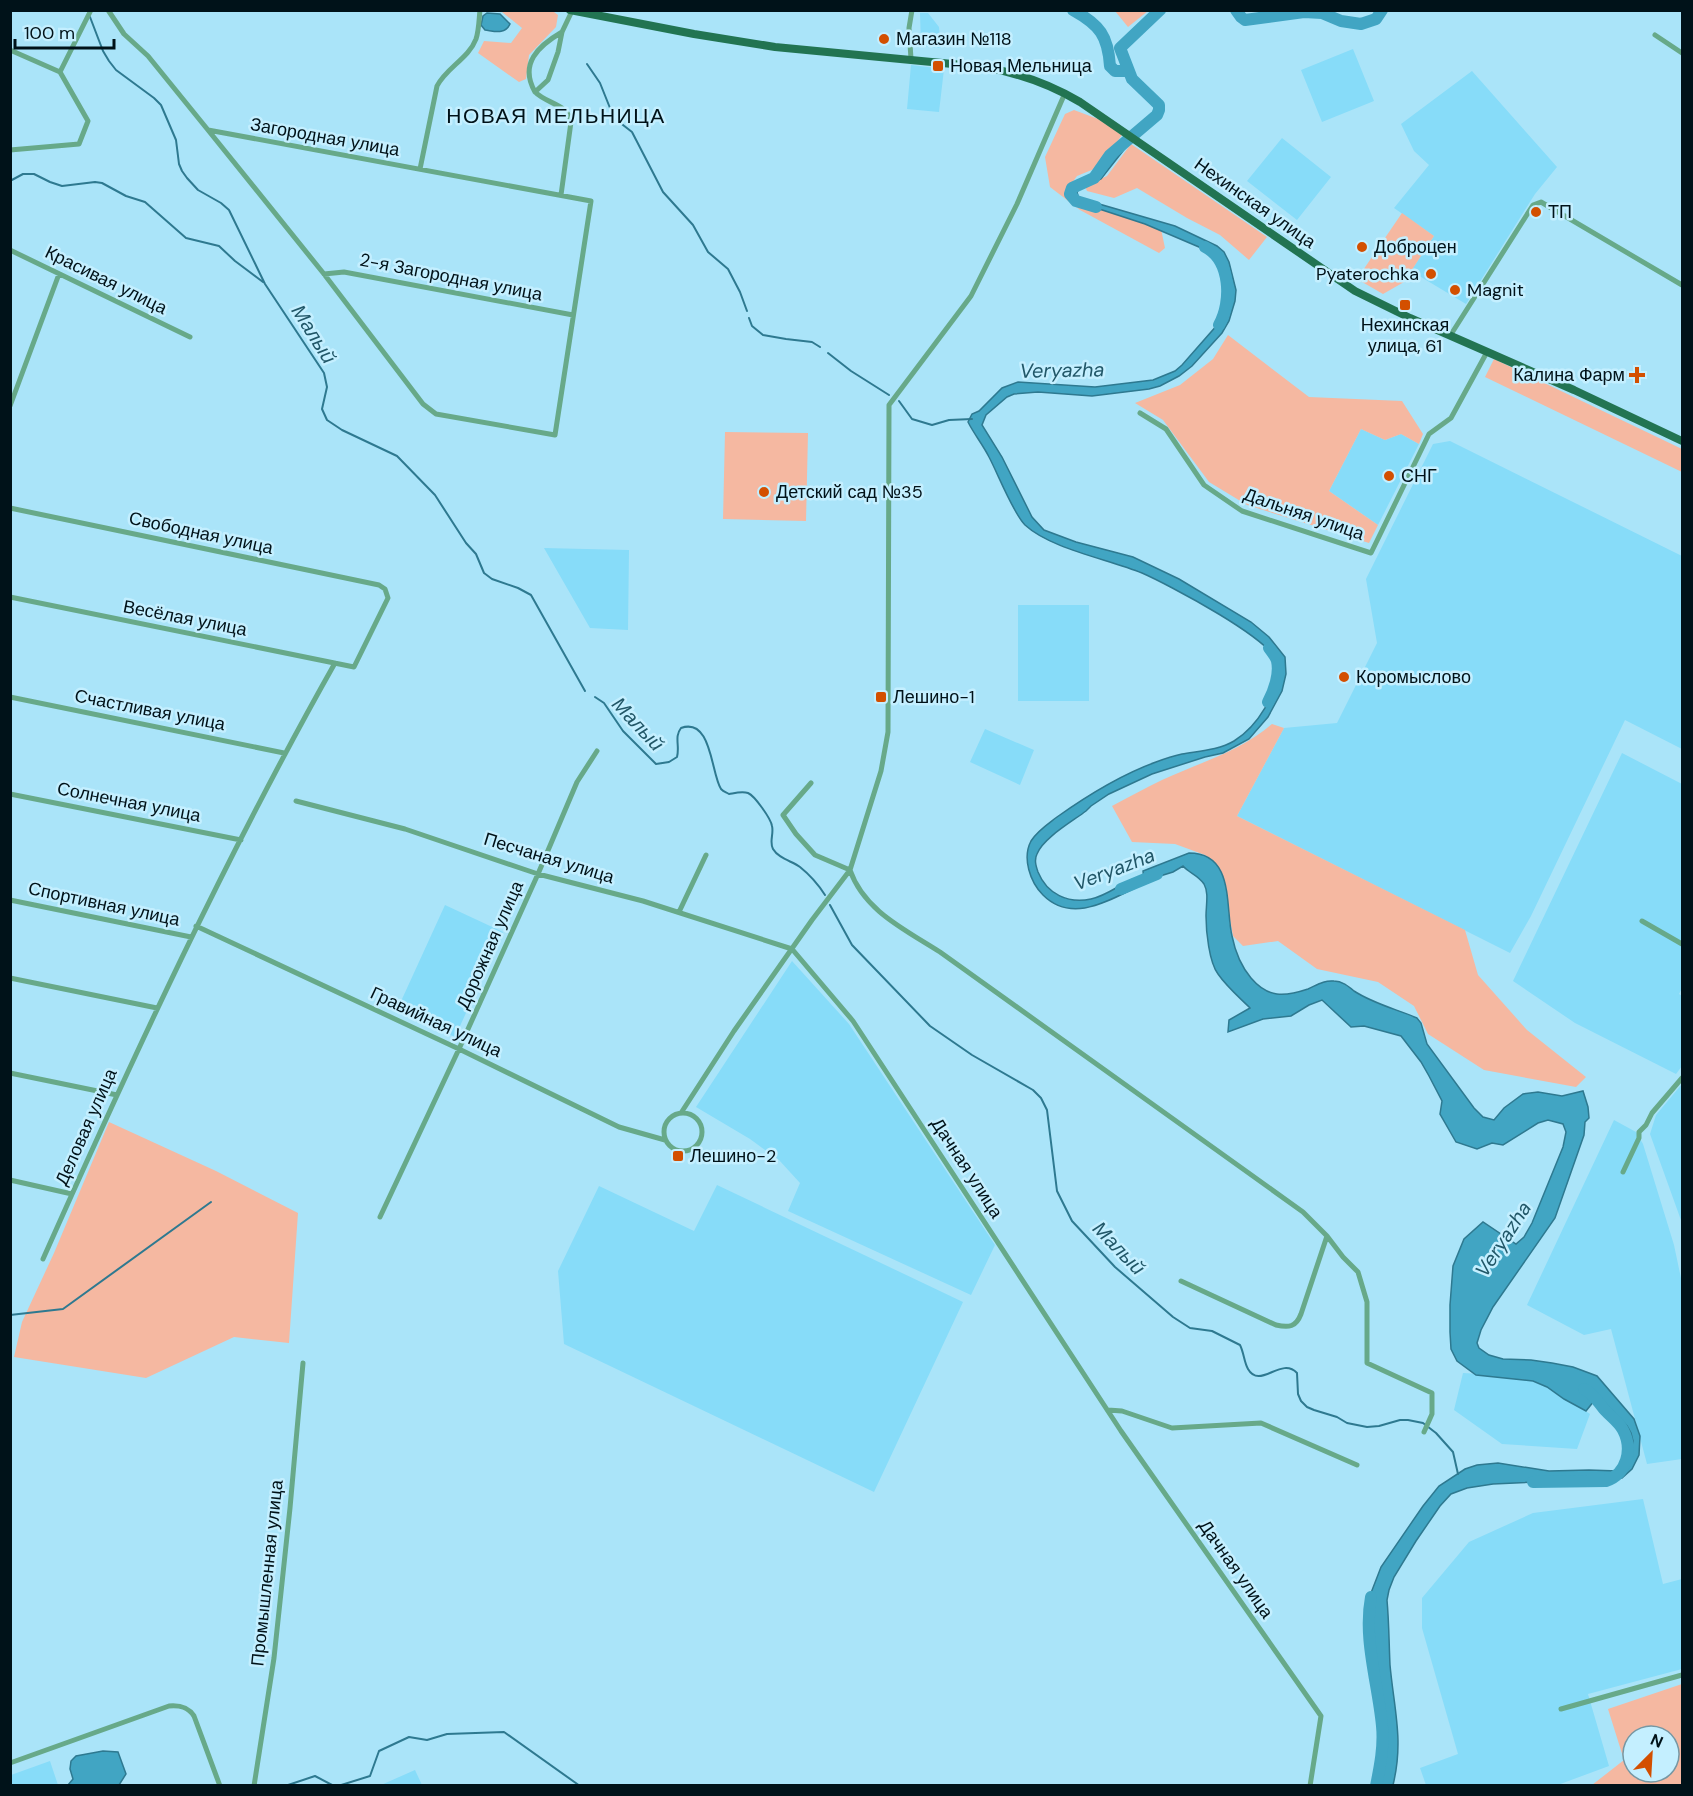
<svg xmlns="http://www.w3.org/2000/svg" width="1693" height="1796" viewBox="0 0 1693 1796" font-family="'DM Sans',sans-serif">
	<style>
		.built { fill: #87dcf9 }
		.green { fill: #f5b8a1; fill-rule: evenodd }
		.water { fill: #41a5c3; stroke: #2e7990; stroke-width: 1.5 }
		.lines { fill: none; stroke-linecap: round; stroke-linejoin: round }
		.stream { stroke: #2e7990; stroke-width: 2 }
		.river { stroke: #41a5c3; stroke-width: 12 }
		.minor { stroke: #67a989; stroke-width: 5 }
		.primary { stroke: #227452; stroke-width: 8 }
		.poi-dot { fill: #d34f00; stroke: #c4efff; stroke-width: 2 }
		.labels { text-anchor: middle; stroke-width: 5; stroke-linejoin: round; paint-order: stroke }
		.poi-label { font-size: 18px; fill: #001219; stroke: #c4efff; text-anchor: start }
		.street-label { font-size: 18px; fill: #001219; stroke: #c4efff }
		.water-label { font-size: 20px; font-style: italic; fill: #215768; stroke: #c4efff }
		.quarter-label { font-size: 21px; letter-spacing: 1.5px; fill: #001219; stroke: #c4efff }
	</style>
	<rect width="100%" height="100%" fill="#aae4f9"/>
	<path class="built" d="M920,13H928L939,27L941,48L921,46Z
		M1353,49L1374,101L1322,122L1301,70Z
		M911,65L944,69L939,112L907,109Z
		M1472,71L1557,167L1535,194L1466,304L1411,271L1434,236L1394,208L1429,165L1414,151L1401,124Z
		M1282,138L1331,177L1297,220L1247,181Z
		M1361,429L1385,440L1401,434L1419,444L1378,525L1329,491Z
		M1450,441L1682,556V749L1625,720L1531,916L1510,953L1237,816L1284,728L1337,723L1377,643L1366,579L1433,444Z
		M544,548L629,550L628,630L590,628Z
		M1018,605H1089V701H1018Z
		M985,729L1034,750L1020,785L970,762Z
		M1622,753L1682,784V988L1679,994L1682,996V1066L1676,1074L1575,1023L1513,981Z
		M445,905L503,932L455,1037L397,1010Z
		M792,961L849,1024L995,1245L971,1295L788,1211L800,1183L779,1160L750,1139L696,1107Z
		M1682,1084V1223L1650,1134L1656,1115Z
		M1614,1120L1636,1132L1643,1144L1674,1245L1682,1283V1459L1647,1464L1611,1329L1584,1335L1527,1305Z
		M717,1185L963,1302L874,1492L564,1344L558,1271L599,1186L694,1231Z
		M1463,1373L1535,1377L1590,1414L1577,1449L1502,1444L1454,1410Z
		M1643,1499L1663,1584L1682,1579V1669L1588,1694L1609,1766L1555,1786L1426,1785L1420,1768L1458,1754L1422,1628V1598L1469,1542L1533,1513Z
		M50,1761L58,1785H11V1775Z
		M415,1770L422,1785H381Z"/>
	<path class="green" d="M486,11H546L554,12L558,15L556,27L529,55L526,79L519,82L478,53L484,41L511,43L522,28L502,12Z
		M1115,11H1148L1128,27Z
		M1074,110L1098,119L1122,135L1099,167L1077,176L1069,187L1081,202L1161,229L1165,248L1159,253L1080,210L1050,187L1045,157L1065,114Z
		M1131,144L1267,237L1249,260L1220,235L1187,218L1137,188L1114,198L1087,191L1085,186L1107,176Z
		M1402,213L1434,236L1404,282L1383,294L1357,279Z
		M1228,335L1309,397L1402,401L1423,434L1419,444L1401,434L1385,440L1361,429L1329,491L1378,525L1369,543L1247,505L1209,482L1163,420L1135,403L1180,385L1213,359Z
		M1494,359L1682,449V472L1485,377Z
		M725,432L808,433L806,521L723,519Z
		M1272,724L1284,728L1237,816L1465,930L1478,975L1527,1030L1586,1077L1576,1087L1484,1070L1428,1034L1414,1006L1378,982L1317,969L1278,941L1243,946L1233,936L1222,877L1205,855L1175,844L1132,842L1112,806C1129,797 1145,788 1162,780C1201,762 1239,752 1272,724Z
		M109,1122L216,1171L298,1213L289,1343L234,1337L146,1378L14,1357L22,1322L54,1253Z
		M1682,1684V1785H1592L1624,1760L1608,1709ZM1633,1736H1669V1772H1633Z"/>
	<path class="water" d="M487,13L500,14L510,24C505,35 494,31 485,30L481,25L483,16Z
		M1121,143L1126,147L1101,179L1079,189L1077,192L1078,196L1082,199L1175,226L1217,246L1224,252L1229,262L1236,290L1235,301L1229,321L1222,333L1192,366L1179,376L1160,386L1149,389L1092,396L1038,392L1014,394L1007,397L986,415L982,425L1002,457L1032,517L1044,530L1076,542L1133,557L1179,579L1251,622L1269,637L1285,657L1286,674L1282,691L1268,717L1249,739L1223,753L1205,757L1152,774L1109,794L1091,806L1086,811C1073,821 1043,838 1037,854C1034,860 1036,866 1038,872C1047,894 1068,904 1091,899C1106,896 1119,885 1133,879L1135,888C1106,902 1071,923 1043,895C1030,882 1022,858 1031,841C1037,831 1048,824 1057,817C1088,795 1120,775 1156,762C1164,759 1173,756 1182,754C1199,751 1219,750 1234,741C1258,726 1278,693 1278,665C1277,641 1165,583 1142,573C1108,559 1051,549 1025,525C1013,513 998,474 989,457C983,445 974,434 968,422L972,414L979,411L1002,388L1018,382L1095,387L1153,380L1175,371L1182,365L1218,324L1226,308L1227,292L1224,272L1220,258L1213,253L1145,224L1078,202C1074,197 1071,192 1075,186L1095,177Z
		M1189,853C1235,853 1225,907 1232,936C1235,951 1241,966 1251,978C1268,998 1284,997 1308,989C1317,985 1324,980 1334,981C1342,981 1348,986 1354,991C1374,1004 1396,1009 1417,1018L1421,1023L1427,1044L1474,1108L1483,1117L1494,1120L1504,1108L1523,1094L1538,1092L1562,1096L1583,1091L1588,1107L1589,1118L1585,1122L1584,1135L1555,1218L1493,1307L1481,1330L1477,1343L1479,1348L1489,1355L1503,1359L1531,1360L1552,1363L1573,1367L1597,1376L1634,1419L1640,1436L1639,1455L1632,1469L1622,1478L1493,1484L1467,1488L1451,1494L1440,1506L1416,1541L1394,1577L1389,1590L1387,1600C1389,1622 1389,1644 1390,1665C1394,1709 1404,1741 1393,1785H1378L1386,1743L1374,1664L1369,1598L1381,1567L1423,1506L1439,1486L1465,1469L1477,1465L1498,1463L1549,1471L1589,1470L1618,1471L1621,1470L1629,1460L1633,1441L1631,1433L1627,1426L1598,1396L1586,1411L1564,1399L1547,1387L1533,1381L1476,1375L1457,1361L1451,1349L1450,1332V1305L1453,1266L1464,1239L1483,1222L1516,1244L1524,1237L1532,1223L1563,1147L1566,1132L1563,1124L1548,1120L1538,1123L1503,1145L1492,1143L1477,1149L1456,1142L1440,1114L1442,1101L1429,1076L1421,1062L1401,1036L1364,1026L1351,1027L1322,1000L1309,1005L1291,1016L1263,1019L1228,1032L1229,1020L1250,1008C1239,997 1227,987 1218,974C1209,962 1206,931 1206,916C1206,905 1209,893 1204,884C1198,875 1189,873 1183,866L1173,872L1144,881L1143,871Z
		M103,1751L118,1752L126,1774L119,1785H68L73,1779L70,1769L71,1761L76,1756Z"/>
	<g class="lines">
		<path class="stream" d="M90,17L103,51L109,61L116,70L154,98L161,105L176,140L179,164L182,171L187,178L198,190L221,203L229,210L265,284L324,373L327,387L322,409L327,420L342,430L397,456L435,495L466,543L476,554L484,573L492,579L518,588L531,595L585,691
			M587,64L600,83L614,118L632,132L663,192L693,225L708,252L728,269L740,292L747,311
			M10,181L23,174H34L50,182L62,186L95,182L102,183L126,196L145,202L186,238L219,246L235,261L263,282
			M749,318L752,326L763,335L786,339L812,342L820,347
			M828,353L851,371L889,395
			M899,401L912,419L932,425L949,420L972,419
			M595,697L604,703L623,731L656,764L669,762L677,757C680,746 674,737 681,728C712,717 711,774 721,789C724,792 726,792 729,794C735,793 742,791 748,793C755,796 771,819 772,826C774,834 769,842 773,849C779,859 792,861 800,867C810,875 818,884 825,895
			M830,905L852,945L930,1026L972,1055L1033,1090L1041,1098L1047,1110L1057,1191L1072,1221L1115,1267L1173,1317L1190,1328L1212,1331L1240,1345C1244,1353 1244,1362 1248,1369C1260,1390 1281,1356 1297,1373L1298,1394L1301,1401L1307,1407L1314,1410L1337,1417L1347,1423L1367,1427L1379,1426L1400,1420H1408L1423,1423L1436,1433L1453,1452L1458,1474
			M10,1315L63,1309L211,1202
			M285,1786L315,1776L334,1786
			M338,1786L370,1776L379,1751L409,1737L427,1740L447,1734L504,1732L580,1786"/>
		<path class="river" d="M1073,10C1100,25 1108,36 1110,66L1115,71H1128
			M1236,10L1241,17L1245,20L1304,12L1322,13L1341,21L1361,24L1376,19L1382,10
			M1096,207L1076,201L1070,194L1072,188L1094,178L1110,155L1157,115L1159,110V105L1132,79L1120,48L1160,10
			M1205,247C1231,260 1232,302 1219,325
			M1268,702C1274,691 1280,674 1277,661C1276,657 1272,652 1269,648
			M1121,889L1157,874
			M1533,1482L1606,1481C1627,1474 1633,1449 1623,1430C1619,1422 1610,1416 1604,1409C1598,1402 1593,1393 1584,1389
			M1371,1597C1363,1639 1378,1683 1382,1726C1384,1746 1380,1766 1376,1786"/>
		<path class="minor" d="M108,10L124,34L148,56L208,130L591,201L555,435L436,414L423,404L324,274L208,130
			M1655,35L1682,53
			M10,50L60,72
			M911,59L909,28L912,10
			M60,72L91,10
			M535,92C519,64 538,46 562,32
			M10,150L79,144L88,121L60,72
			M420,169L437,86C446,68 469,58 476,39C479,30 479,19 480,10
			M561,195L571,122C568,104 547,104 535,92L548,80L558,52L562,32L572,11
			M10,250L190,337
			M324,274L344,272L573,315
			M1450,336L1533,205L1541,202L1682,285
			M10,406L59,274
			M1140,413L1166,429L1204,485L1242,511L1371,553L1429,434L1451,418L1487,352
			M10,508L379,585L385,589L388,598L354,667L10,597
			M10,697L284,753
			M811,783L783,815L796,834L815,855L850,870C864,911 906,930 940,952L1303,1212L1327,1236L1343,1257L1358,1272L1367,1302V1363L1432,1393V1414L1424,1432
			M10,794L241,840
			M296,801L405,829L538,874L643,901L792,949L853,1021L1121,1431L1321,1716L1310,1786
			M10,900L191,937
			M679,912L706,855
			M1642,921L1682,944
			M196,926L459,1049L619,1127L665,1140
			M10,978L157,1008
			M10,1073L117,1095
			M664 1132a19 19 0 1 1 38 0a19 19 0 1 1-38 0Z
			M681,1113L734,1031L812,920L850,870L881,771L888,732L889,405L971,296L1017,204L1065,93
			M1623,1172L1639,1138V1132L1646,1125L1652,1113L1682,1078
			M10,1180L72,1194
			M380,1217L459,1049L538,874L577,782L597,751
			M43,1259C133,1057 226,856 335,663
			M1181,1281L1276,1325C1289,1328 1296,1327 1301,1314L1327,1236
			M1108,1410L1122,1411L1172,1428L1261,1423L1357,1465
			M1561,1709L1682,1675
			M10,1763L169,1706C180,1705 188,1707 194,1716L220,1786
			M254,1786L274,1658L290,1508L303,1363"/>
		<path class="primary" d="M570,10L694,34L775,47L984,67C1018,73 1050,84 1080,102L1355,291L1410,318L1574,390L1682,441"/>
	</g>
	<g class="poi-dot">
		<circle cx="884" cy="39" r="6"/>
		<rect x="932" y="60" width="12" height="12" rx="3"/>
		<circle cx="1536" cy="212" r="6"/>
		<circle cx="1362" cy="247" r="6"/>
		<circle cx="1431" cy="274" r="6"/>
		<circle cx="1455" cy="290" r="6"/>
		<rect x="1399" y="299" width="12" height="12" rx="3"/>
		<path d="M1634 366h6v6h6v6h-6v6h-6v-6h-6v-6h6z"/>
		<circle cx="1389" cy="476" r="6"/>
		<circle cx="764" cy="492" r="6"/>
		<circle cx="1344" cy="677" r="6"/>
		<rect x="875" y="691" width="12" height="12" rx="3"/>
		<rect x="672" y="1150" width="12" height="12" rx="3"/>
	</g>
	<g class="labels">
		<g class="poi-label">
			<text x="896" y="45">Магазин №118</text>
			<text x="950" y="72">Новая Мельница</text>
			<text x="1548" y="218">ТП</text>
			<text x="1374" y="253">Доброцен</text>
			<text x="1419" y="280" text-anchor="end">Pyaterochka</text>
			<text x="1467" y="296">Magnit</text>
			<text x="1405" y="331" text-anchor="middle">Нехинская<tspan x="1405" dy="21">улица, 61</tspan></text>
			<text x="1625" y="381" text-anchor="end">Калина Фарм</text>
			<text x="1401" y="482">СНГ</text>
			<text x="776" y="498">Детский сад №35</text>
			<text x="1356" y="683">Коромыслово</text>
			<text x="893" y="703">Лешино-1</text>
			<text x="690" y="1162">Лешино-2</text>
		</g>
		<g class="street-label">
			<text transform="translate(325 137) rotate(10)" y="6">Загородная улица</text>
			<text transform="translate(1255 203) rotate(35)" y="6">Нехинская улица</text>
			<text transform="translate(451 277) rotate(11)" y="6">2-я Загородная улица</text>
			<text transform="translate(106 280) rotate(26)" y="6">Красивая улица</text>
			<text transform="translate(1304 514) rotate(19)" y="6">Дальняя улица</text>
			<text transform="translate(201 533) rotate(12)" y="6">Свободная улица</text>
			<text transform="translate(185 618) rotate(11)" y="6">Весёлая улица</text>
			<text transform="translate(150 710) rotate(11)" y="6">Счастливая улица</text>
			<text transform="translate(129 802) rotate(11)" y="6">Солнечная улица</text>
			<text transform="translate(549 858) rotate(17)" y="6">Песчаная улица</text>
			<text transform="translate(104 904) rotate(12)" y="6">Спортивная улица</text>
			<text transform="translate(490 945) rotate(-66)" y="6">Дорожная улица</text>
			<text transform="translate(436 1022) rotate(25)" y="6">Гравийная улица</text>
			<text transform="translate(86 1127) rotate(-66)" y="6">Деловая улица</text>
			<text transform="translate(967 1168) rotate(57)" y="6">Дачная улица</text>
			<text transform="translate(1236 1569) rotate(55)" y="6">Дачная улица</text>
			<text transform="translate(267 1573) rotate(-84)" y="6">Промышленная улица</text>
		</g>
		<g class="water-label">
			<text transform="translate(314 334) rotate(58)" y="7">Малый</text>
			<text transform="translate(1062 370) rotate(-1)" y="7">Veryazha</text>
			<text transform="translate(638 724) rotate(47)" y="7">Малый</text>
			<text transform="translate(1114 869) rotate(-21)" y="7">Veryazha</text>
			<text transform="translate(1503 1239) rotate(-57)" y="7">Veryazha</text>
			<text transform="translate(1119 1248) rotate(46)" y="7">Малый</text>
		</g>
		<g class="quarter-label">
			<text x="556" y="123">НОВАЯ МЕЛЬНИЦА</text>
		</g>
	</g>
	<rect width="1693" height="1796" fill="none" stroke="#001219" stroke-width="24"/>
	<g transform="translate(1651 1754) rotate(24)"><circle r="28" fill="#c4efff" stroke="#7697a3" stroke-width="1.5"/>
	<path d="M0-4.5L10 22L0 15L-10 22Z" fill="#d34f00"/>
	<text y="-9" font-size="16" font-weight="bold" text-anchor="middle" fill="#001219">N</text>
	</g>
	<path d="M15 39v9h99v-9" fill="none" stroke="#001219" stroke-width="3"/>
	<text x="24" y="39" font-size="18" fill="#001219" stroke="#c4efff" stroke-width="4.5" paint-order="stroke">100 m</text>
</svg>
